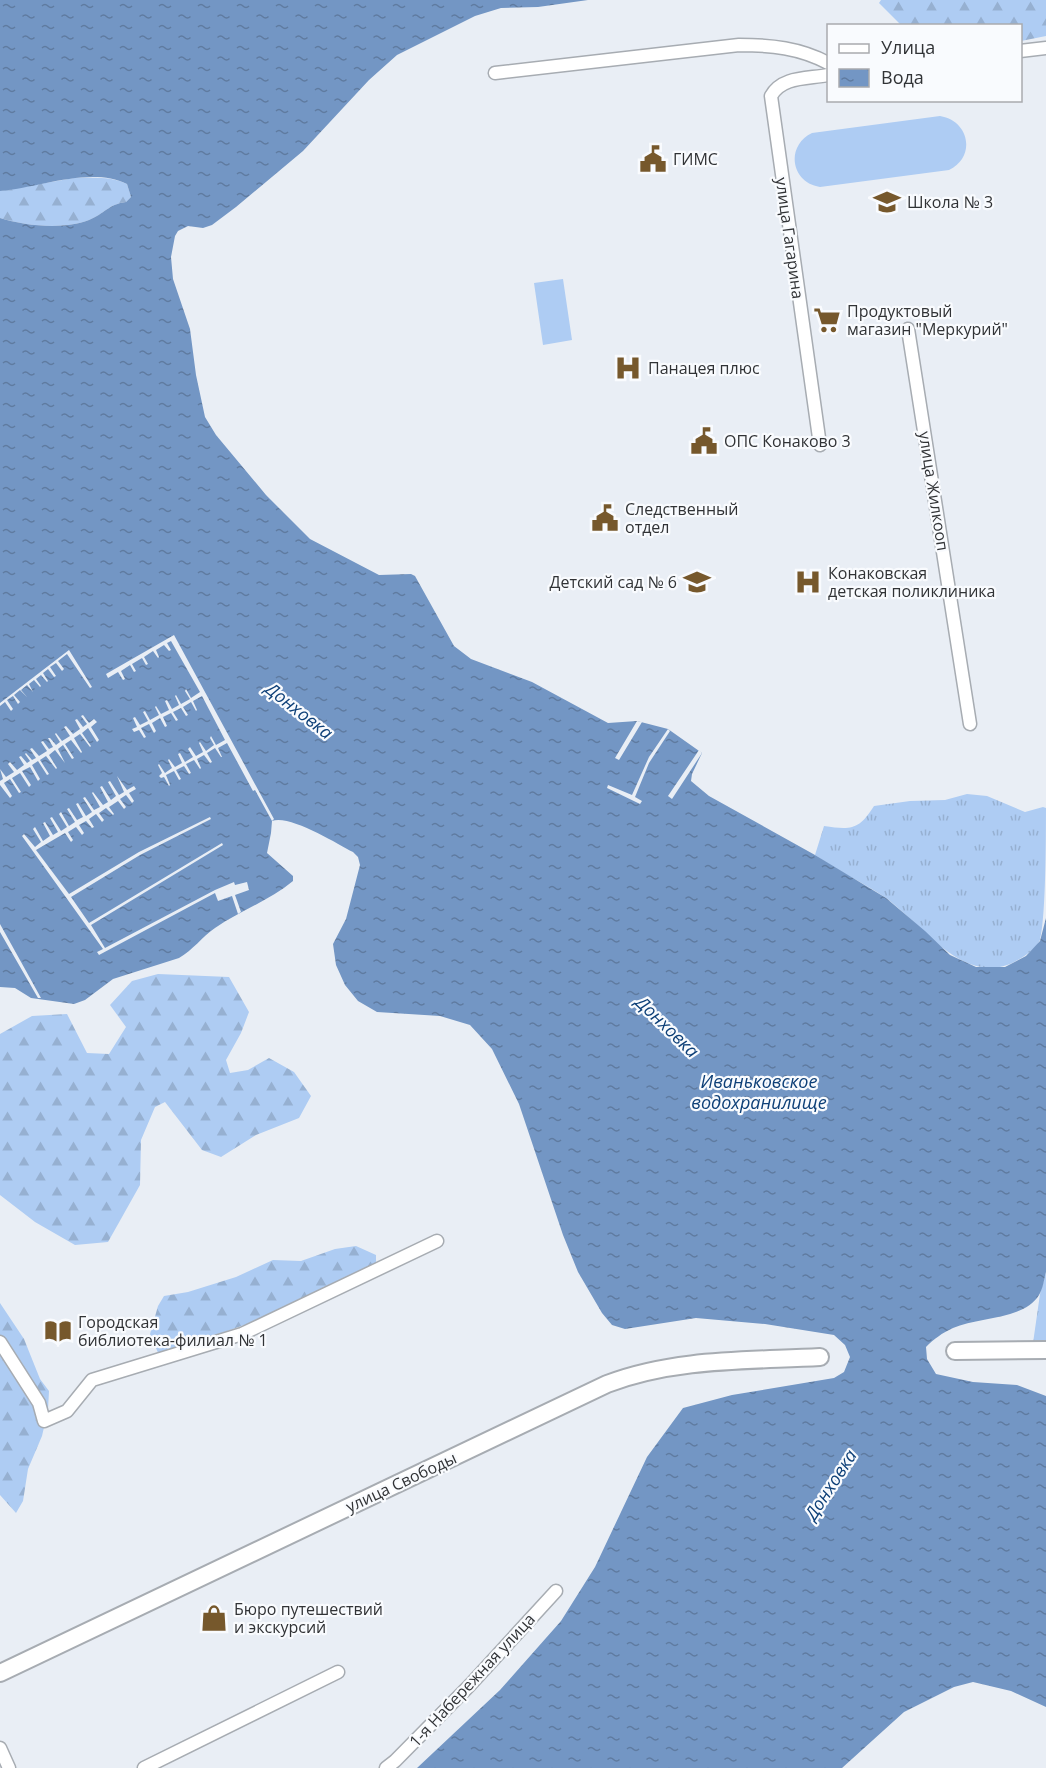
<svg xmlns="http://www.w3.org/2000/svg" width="1046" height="1768" viewBox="0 0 1046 1768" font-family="'Open Sans',sans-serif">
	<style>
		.grass { fill: url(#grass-tufts) }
		.forest { fill: url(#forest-firs) }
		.pitch { fill: #aeccf3 }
		.water { fill: url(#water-ripples) }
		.pier { fill: #e9eef5 }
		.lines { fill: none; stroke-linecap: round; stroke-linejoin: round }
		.minor-casing { stroke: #a7acb2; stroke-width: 15 }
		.secondary-casing { stroke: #a7acb2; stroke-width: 20 }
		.minor { stroke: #fff; stroke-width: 12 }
		.secondary { stroke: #fff; stroke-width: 16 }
		.labels { text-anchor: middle; stroke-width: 4.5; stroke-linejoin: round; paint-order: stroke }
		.poi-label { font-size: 16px; fill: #313336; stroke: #f9fbfe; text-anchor: start }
		.street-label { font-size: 16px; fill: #313336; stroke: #f9fbfe }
		.water-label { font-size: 18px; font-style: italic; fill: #0e4078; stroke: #f9fbfe }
	</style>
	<defs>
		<pattern id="grass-tufts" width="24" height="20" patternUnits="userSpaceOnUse" patternTransform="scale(1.5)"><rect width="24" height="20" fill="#aeccf3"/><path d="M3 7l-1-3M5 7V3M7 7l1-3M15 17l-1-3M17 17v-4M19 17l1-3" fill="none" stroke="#96b0d1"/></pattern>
		<pattern id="forest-firs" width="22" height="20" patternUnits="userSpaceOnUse" patternTransform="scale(1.5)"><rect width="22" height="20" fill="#aeccf3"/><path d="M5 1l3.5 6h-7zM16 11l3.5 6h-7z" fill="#96b0d1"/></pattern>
		<pattern id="water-ripples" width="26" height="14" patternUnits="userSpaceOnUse" patternTransform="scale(1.5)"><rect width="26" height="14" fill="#7396c4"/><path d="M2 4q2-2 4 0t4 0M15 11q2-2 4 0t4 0" fill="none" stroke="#5f7ba0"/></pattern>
	</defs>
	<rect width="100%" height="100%" fill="#e9eef5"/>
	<path class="grass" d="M967,794L987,796L1025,812L1043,807L1046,808C1046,837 1046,918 1040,940C1036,949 1025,956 1016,961C965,989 923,925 886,898C864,883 838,871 815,855L824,826C851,830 859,830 874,806L910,801L945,800Z
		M1046,1272V1343H1033L1040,1294Z"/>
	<path class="forest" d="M881,0H1046V36L1021,41L1020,26L901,25L879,3Z
		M74,178C92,178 111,176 127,184L131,197L126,202C109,204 104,214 89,220C63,230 26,226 0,218V191Z
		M158,974L229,977L249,1012L241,1033L226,1060L230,1073L248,1070L269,1058L294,1072L311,1096L299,1118L256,1135L221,1157L202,1150L165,1102L155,1107L141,1140L140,1185L108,1242L75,1245L35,1222L0,1195V1034L32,1016L67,1014L87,1053L109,1054L126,1027L110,1005L132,981Z
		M356,1246L376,1255V1264L247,1324L159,1355L150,1334L158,1306L164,1296L188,1292L236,1277L273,1260L301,1261L335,1249Z
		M0,1303L24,1339L40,1379L49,1391L48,1410L42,1436L28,1469L23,1501L16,1513L0,1495Z"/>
	<path class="pitch" d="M940,116C970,121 976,157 949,170L820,187C791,183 785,146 812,133Z
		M563,279L572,340L543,345L534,283Z"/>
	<path class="water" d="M0,0H588L538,7L501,8L475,16L397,55L369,80L303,151L236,207L212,225L203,228L188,226L178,231L175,236L171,257L173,279L190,329L196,375L205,417L216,435L266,495L310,539L379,575L411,574L415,576L454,646L471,659L532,682L608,723L637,721L668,729L702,753L692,774L691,781L709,796L815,855L886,898L925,931L950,955L976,967H1005L1026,956L1040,941L1046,918V1272C1044,1279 1043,1289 1039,1295C1024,1320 978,1317 953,1328C942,1333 934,1339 926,1347L927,1359L936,1374L973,1382L1017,1385L1046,1396V1707L1011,1691L973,1682L954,1687L904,1712L842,1768H417L500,1690L561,1621L595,1567L647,1457L683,1408L732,1395L834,1378L844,1372L850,1357L845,1345L834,1335L765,1324L696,1318L625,1329L612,1325L602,1313L578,1272L563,1235L519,1104L492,1049L470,1025L440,1016L377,1012L358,1001L345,985L336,965L333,944L346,919L360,865L358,857L353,852C336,843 289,814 272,821L271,833L267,853L293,876V881C270,900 240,911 215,928C202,937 193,950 179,958L113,979L85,1000L74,1004L31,998L15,988L0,987V218C26,226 63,230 89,220C104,214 109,204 126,202L131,197L127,184C91,166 38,188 0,191Z"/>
	<path class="pier" d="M174,635L274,819L272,821L255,790L253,791L227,743L218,748L222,757H221L215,748L207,753L212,762L210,763L204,755L197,759L201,768L200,769L194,760L186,764L191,773L189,774L184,766L176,770L181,779L179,780L174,771L166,775L170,785L169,786L164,777L161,778L159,776L162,773L158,765L159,764L165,773L172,768L168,760L169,759L175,767L182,763L178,754L180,753L185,762L193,757L188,749L190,747L196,756L203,752L199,743L200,742L206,751L214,745L210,738L211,736L216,745L225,740L202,696L193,701L197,710L196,711L191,702L183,707L188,715L186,716L181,708L173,712L178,720L176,721L171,713L163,717L167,726L165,727L160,718L152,723L156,731L154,733L149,724L141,728L146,737L144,738L139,730L134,732L132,729L137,727L133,718L135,717L140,725L148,721L143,712L145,711L150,720L159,715L155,707L156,706L161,714L169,710L165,701L167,700L172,709L179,705L175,696L176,695L181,704L190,699L185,691L186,689L191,698L200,692L171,641L167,643L171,650L169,651L164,645L156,650L159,657L158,658L153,651L144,657L148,664L146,665L142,658L132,664L136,671L134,672L130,665L121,671L125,679L123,680L118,672L108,678L106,674Z
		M69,650L92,687L90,688L67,654L58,661L64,669L62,671L56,663L50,667L56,676L54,677L48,669L43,673L48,681L47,682L41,675L36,679L41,686L40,687L34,680L29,684L33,692L27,685L21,690L27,697L20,690L14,695L20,702L18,704L13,696L7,700L13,709L11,711L5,702L0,706V703Z
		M83,715L89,723L94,719L97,722L91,727L99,740L97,742L88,728L82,733L91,746L90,747L80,734L74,738L82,752L81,753L71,740L65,744L74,758L72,759L63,745L58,749L65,763L55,750L49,755L57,768L56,769L46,756L40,760L49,774L47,775L38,761L32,765L40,779L38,781L30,767L22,771L31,785L29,787L20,773L12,778L21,792L19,793L10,779L4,783L12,796L10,798L0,785V781L3,779L0,769L6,777L14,772L8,764L10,762L17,770L24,765L19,757L21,756L27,763L30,761L25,754L26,753L32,760L36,758L30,749L32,748L39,756L47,751L41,742L43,741L49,749L53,747L48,738H50L56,745L60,742L55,734L56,733L62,741L70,736L64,727L66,726L73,734L80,729L75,720L77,719L83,727L87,724L81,716Z
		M637,721L642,722L619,760L615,758Z
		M668,729L670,731L649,763L635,797L642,801L640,804L607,788L608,785L632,795L649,757Z
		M699,750L702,753L672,799L668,796Z
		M117,776L127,790L134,786L136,789L129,793L134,801L132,803L126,795L120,799L126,807L124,809L118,801L109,807L114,814L113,815L106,808L99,813L104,820L102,822L96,814L89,819L94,827L92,828L86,821L79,825L84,833L82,835L76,827L68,832L73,840L71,842L65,833L36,850L69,894L139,852L210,817L211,819L140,855L71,897L89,923L222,843L223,845L91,925L105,948L215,890L234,882L235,885L247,882L249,890L235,895L241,912L238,914L232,896L218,901L215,893L99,955L97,952L103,949L22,836L24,834L35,847L41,842L33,829L35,827L43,841L50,836L43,823L45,822L53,835L58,832L50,818L52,817L61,831L67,827L59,814L61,812L69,826L75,822L67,809L69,808L77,820L83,817L76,804L78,803L86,816L92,812L83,798L85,797L94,810L100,807L92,793L93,792L103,805L108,802L100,787L102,786L111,800L116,796L108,782L110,781L119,795L124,792Z
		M0,924L41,998H38L0,932Z"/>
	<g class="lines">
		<defs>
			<path id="minor" d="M1020,51L1046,48
				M495,73L739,45C771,45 800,48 828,63
				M908,329L970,724
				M820,445L771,96C782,76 808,79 828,75
				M0,1342L39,1403L44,1421L67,1411L92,1380L242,1334L437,1241
				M0,1748L9,1768
				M144,1768L338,1672
				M386,1768L395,1761L470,1685L556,1591"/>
			<path id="secondary" d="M955,1351L1046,1350
				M0,1673L607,1384C675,1358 749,1361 820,1357"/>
		</defs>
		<use href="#minor" class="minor-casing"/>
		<use href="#secondary" class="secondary-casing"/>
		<use href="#minor" class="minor"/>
		<use href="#secondary" class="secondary"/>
	</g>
	<defs>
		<symbol id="civic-bare" viewBox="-9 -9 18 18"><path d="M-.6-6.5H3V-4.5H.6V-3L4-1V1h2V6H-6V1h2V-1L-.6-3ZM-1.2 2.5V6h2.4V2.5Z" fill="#76582c" stroke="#f9fbfe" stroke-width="2.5" paint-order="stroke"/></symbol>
		<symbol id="school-bare" viewBox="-9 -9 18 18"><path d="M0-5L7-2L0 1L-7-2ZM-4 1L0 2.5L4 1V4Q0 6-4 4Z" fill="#76582c" stroke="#f9fbfe" stroke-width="2.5" paint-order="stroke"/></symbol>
		<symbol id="supermarket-bare" viewBox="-9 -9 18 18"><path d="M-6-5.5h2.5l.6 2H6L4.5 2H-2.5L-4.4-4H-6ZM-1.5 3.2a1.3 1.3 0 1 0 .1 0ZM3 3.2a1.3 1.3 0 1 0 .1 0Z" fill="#76582c" stroke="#f9fbfe" stroke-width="2.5" paint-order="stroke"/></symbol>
		<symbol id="hospital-bare" viewBox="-9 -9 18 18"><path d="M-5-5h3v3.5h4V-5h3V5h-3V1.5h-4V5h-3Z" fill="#76582c" stroke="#f9fbfe" stroke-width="2.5" paint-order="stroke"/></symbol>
		<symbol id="library-bare" viewBox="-9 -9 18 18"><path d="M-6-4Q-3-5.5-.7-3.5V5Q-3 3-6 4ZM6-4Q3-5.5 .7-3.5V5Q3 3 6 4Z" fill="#76582c" stroke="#f9fbfe" stroke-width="2.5" paint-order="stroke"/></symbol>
		<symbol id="shop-bare" viewBox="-9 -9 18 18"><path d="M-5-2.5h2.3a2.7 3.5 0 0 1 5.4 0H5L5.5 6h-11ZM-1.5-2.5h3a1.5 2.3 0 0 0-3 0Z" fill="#76582c" stroke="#f9fbfe" stroke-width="2.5" paint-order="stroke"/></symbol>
	</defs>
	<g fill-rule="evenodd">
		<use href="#civic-bare" x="634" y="140" width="38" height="38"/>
		<use href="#school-bare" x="868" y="183" width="38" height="38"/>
		<use href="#supermarket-bare" x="808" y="301" width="38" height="38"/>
		<use href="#hospital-bare" x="609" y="349" width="38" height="38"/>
		<use href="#civic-bare" x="685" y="422" width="38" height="38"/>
		<use href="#civic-bare" x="586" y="499" width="38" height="38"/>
		<use href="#school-bare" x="678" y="563" width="38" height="38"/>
		<use href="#hospital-bare" x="789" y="563" width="38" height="38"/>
		<use href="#library-bare" x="39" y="1312" width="38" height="38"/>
		<use href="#shop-bare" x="195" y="1599" width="38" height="38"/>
	</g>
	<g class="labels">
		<g class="poi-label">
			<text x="673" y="165">ГИМС</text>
			<text x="907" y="208">Школа № 3</text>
			<text x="847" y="317">Продуктовый<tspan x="847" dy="18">магазин "Меркурий"</tspan></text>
			<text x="648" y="374">Панацея плюс</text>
			<text x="724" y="447">ОПС Конаково 3</text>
			<text x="625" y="515">Следственный<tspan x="625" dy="18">отдел</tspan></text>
			<text x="828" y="579">Конаковская<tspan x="828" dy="18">детская поликлиника</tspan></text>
			<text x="677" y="588" text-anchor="end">Детский сад № 6</text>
			<text x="78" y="1328">Городская<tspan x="78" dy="18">библиотека-филиал № 1</tspan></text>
			<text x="234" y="1615">Бюро путешествий<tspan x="234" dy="18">и экскурсий</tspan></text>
		</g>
		<g class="street-label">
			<text transform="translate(790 238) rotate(82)" y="6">улица Гагарина</text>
			<text transform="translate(934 491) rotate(81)" y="6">улица Жилкооп</text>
			<text transform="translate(401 1482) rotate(-25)" y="6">улица Свободы</text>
			<text transform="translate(472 1680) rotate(-47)" y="6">1-я Набережная улица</text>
		</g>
		<g class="water-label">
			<text transform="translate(299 711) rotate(38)" y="6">Донховка</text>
			<text transform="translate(667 1027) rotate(44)" y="6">Донховка</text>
			<text x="759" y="1088">Иваньковское<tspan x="759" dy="21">водохранилище</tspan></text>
			<text transform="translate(831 1485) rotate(-57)" y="6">Донховка</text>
		</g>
	</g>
	<rect x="827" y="24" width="195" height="78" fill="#f9fbfe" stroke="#a9abae" stroke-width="1.5"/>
	<rect x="839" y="44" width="30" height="9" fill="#ffffff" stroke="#a9abae" stroke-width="1.5"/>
	<text x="881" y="54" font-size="18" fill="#313336">Улица</text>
	<rect x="839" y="69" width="30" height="18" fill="url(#water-ripples)" stroke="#a9abae" stroke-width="1.5"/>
	<text x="881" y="84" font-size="18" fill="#313336">Вода</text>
</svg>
